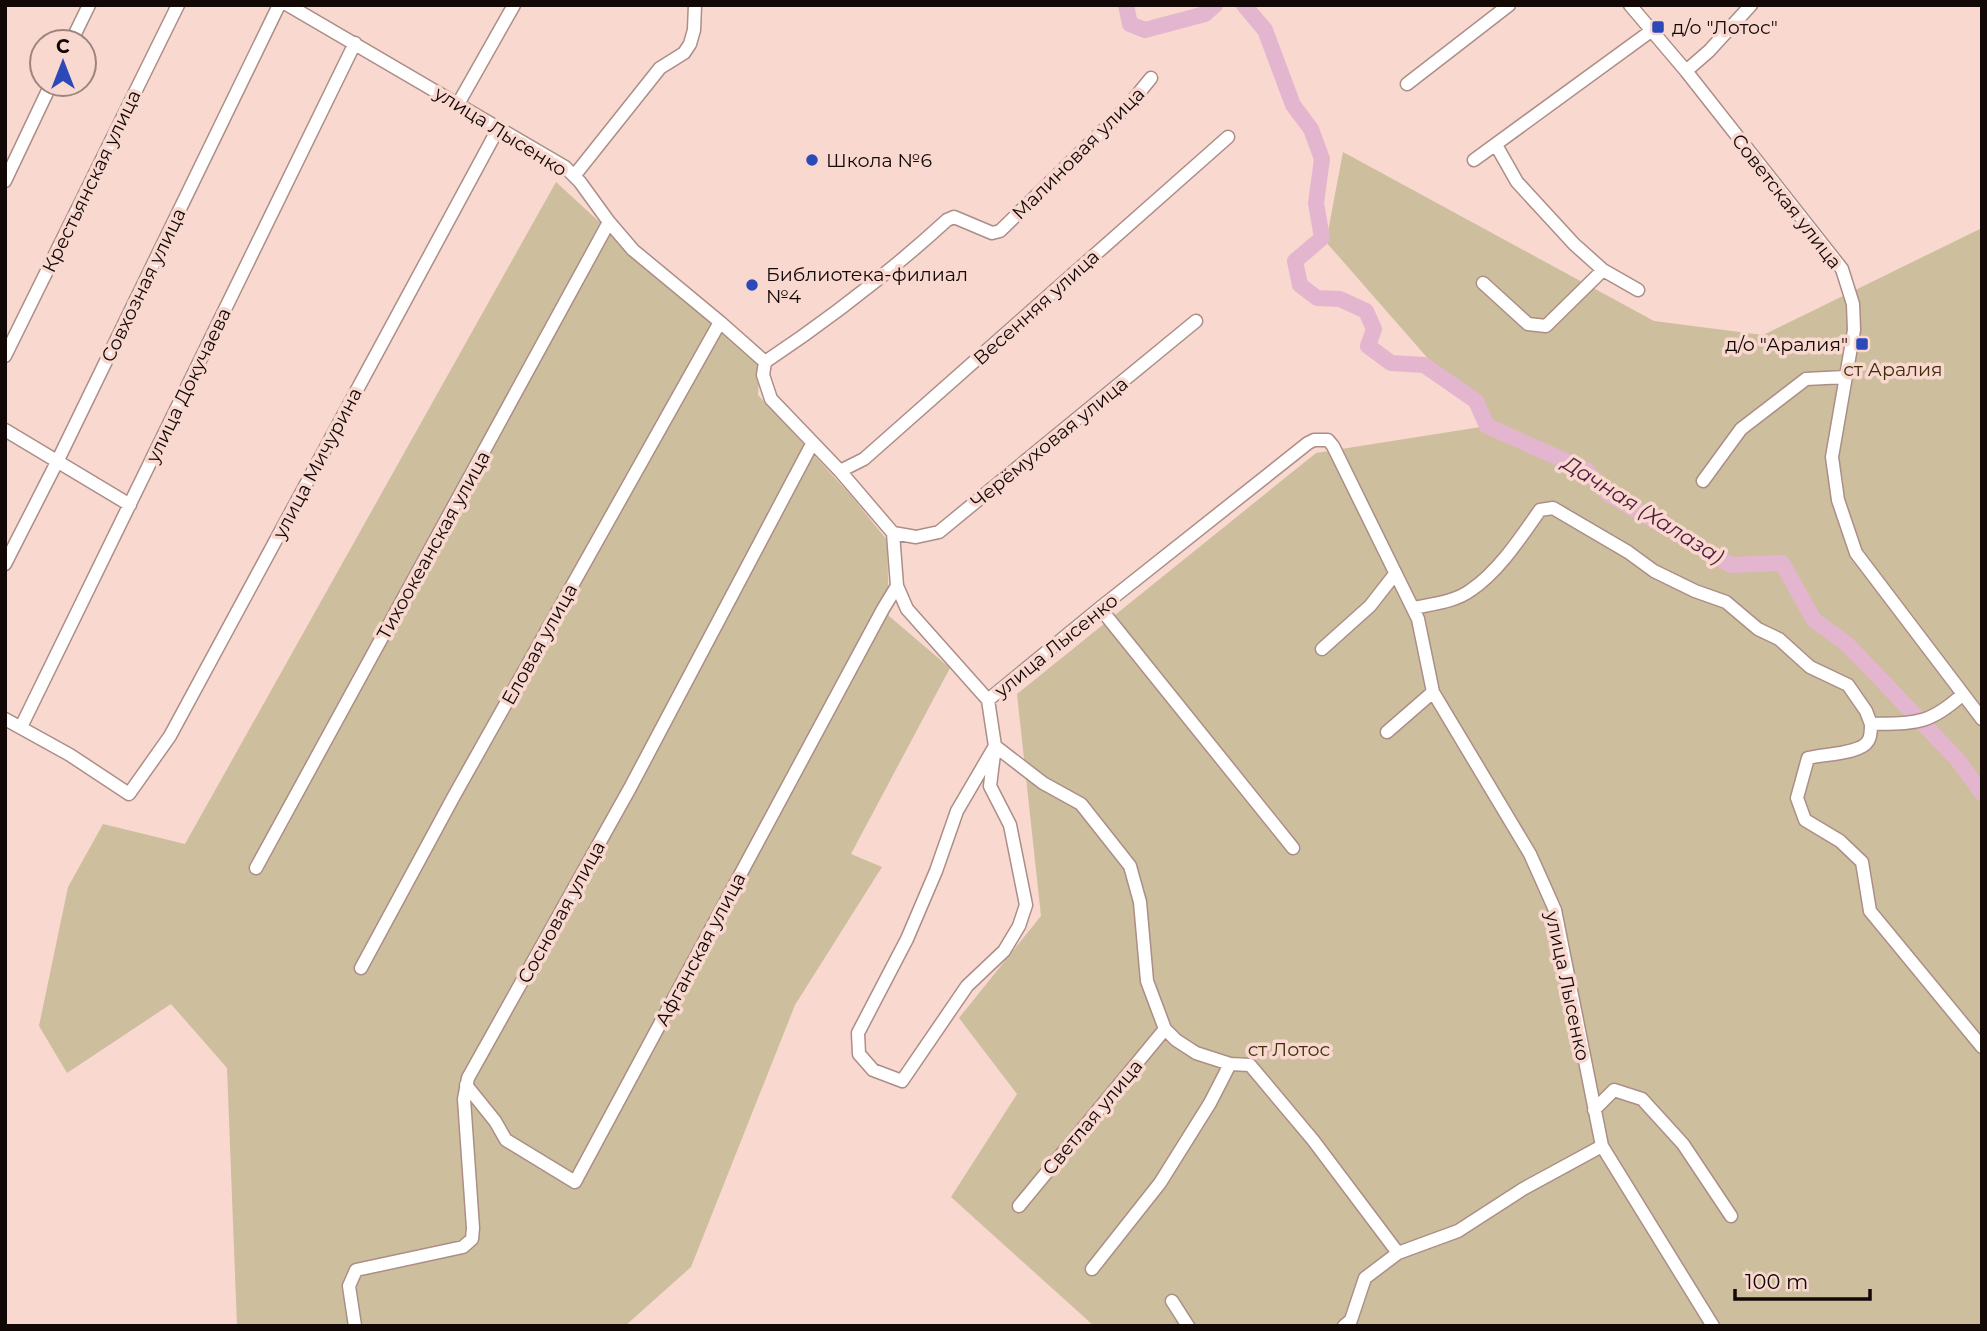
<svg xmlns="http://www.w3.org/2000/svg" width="1987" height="1331" viewBox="0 0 1987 1331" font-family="Montserrat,sans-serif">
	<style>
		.garden { fill: #cdbe9d }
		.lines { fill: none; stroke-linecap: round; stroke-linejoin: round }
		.river { stroke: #e4b5cf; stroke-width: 16 }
		.minor-casing { stroke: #ac8e87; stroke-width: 15 }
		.minor { stroke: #fff; stroke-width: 12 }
		.poi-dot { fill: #2c49b9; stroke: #f9d8d0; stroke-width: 2.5 }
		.labels { text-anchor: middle; stroke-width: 7; stroke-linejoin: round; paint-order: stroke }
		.poi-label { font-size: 19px; fill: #120806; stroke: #f9d8d0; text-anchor: start }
		.street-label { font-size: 19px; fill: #120806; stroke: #f9d8d0 }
		.park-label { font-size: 19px; fill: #3f300a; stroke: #f9d8d0 }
		.water-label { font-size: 21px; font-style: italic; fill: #511a3e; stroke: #f9d8d0 }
	</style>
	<rect width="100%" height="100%" fill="#f9d8d0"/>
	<path class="garden" d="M1343,152L1654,321L1763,335L1982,228V1326H1094L951,1197L1017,1094L959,1018L1041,916L1017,694L1316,453L1487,426L1326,242Z
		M556,182L606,228L760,357L758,395L849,493L887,540L889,616L950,668L851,854L882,867L795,1005L691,1267L625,1326H237L227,1068L171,1004L67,1073L39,1026L68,887L103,824L185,844Z"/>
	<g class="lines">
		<path class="river" d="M1126,5L1130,24L1145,30L1205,14L1215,5
			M1244,5L1265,30L1293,105L1311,129L1322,159L1316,203L1322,238L1295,261L1300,285L1317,298L1340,299L1366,311L1374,329L1368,346L1391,363L1424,365L1476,401L1487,426L1586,470L1608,494L1731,565L1782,563L1814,620L1847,644L1957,759L1982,793"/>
		<defs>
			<path id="minor" d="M288,5L565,167L580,182L609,222L633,250L720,322L765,362L763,375L771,399L840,471L893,533L897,586L907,609L988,700L1100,608L1308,443L1314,440H1328L1333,446L1418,619L1433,692L1530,854L1555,910L1602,1146L1713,1326
				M1630,5L1686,71L1842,269L1853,304L1854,330L1832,457L1838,500L1856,553L1982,719
				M71,42L89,5
				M1686,71L1709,51L1751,5
				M1407,84L1509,5
				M458,104L514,5
				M1496,145L1517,182L1574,244L1603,270L1638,290
				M1474,160L1651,31
				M574,176L660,68L684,53L690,44L694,30L695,5
				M5,181L51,84
				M1483,283L1528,324L1546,326L1603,270
				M5,356L178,5
				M765,362C831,318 888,274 947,220L954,217L992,233L1000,231L1129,105L1151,78
				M5,430L130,505
				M840,471L864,459L1228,137
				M1703,481L1741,429L1806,379L1845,377
				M893,533L916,537L939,532L1196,321
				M5,564L58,460L279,5
				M1100,608L1293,848
				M1413,608C1432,604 1455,602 1471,590C1499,571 1521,537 1540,510L1553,508L1628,552L1654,571L1695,591L1726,602L1758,629L1779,639L1810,667L1848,685L1866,711L1871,724C1916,723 1929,725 1963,694
				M1322,649L1370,606L1395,574
				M988,700L995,746L1043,783L1081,804L1130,866L1140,902L1147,981L1165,1029L1176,1040L1196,1053L1230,1064L1250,1065L1313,1140L1398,1253
				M5,719L70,755L129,794L170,736L499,127
				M1871,724C1871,728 1871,737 1868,741C1861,754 1823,754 1808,758L1797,798L1805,820L1840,841L1862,862L1870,911L1982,1047
				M21,727L355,43
				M1387,732L1433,692
				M995,746L990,786L1010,825L1026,905L1019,926L1004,951L967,986L902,1081L873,1070L859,1054L858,1033L907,939L936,871L957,811Z
				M256,868L609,222
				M361,968L454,796L720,322
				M466,1085L495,1121L506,1140L575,1182L883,609L897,586
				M1594,1110L1614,1090L1642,1099L1683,1144L1731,1216
				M1019,1206L1165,1029
				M1092,1269L1160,1183L1210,1103L1230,1064
				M1172,1301L1188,1326
				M355,1326L349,1286L356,1270L463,1247L472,1239L473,1228L464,1099L468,1078L630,788L812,444
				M1344,1326L1351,1320L1365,1278L1398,1253L1458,1231L1523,1189L1602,1146"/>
		</defs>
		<use href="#minor" class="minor-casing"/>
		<use href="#minor" class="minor"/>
	</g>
	<g class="poi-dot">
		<rect x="1651" y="20" width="14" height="14" rx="3.5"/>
		<circle cx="812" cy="160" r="7"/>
		<circle cx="752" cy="285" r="7"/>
		<rect x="1855" y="337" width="14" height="14" rx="3.5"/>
	</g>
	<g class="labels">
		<g class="poi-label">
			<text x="1672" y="34">д/о "Лотос"</text>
			<text x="826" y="167">Школа №6</text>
			<text x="766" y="281">Библиотека-филиал<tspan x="766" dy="22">№4</tspan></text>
			<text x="1848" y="351" text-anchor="end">д/о "Аралия"</text>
		</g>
		<g class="street-label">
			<text transform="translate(501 131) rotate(32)" y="7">улица Лысенко</text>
			<text transform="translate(1078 153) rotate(-45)" y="7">Малиновая улица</text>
			<text transform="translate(91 181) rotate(-64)" y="7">Крестьянская улица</text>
			<text transform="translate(1787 201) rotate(52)" y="7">Советская улица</text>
			<text transform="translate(143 285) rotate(-64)" y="7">Совхозная улица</text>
			<text transform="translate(1036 307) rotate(-42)" y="7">Весенняя улица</text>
			<text transform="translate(188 385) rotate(-64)" y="7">улица Докучаева</text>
			<text transform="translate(1049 442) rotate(-39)" y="7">Черёмуховая улица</text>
			<text transform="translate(317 463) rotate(-62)" y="7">улица Мичурина</text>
			<text transform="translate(433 545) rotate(-61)" y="7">Тихоокеанская улица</text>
			<text transform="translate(539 644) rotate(-61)" y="7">Еловая улица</text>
			<text transform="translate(1056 645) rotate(-39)" y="7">улица Лысенко</text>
			<text transform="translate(561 912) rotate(-61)" y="7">Сосновая улица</text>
			<text transform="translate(700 949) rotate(-62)" y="7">Афганская улица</text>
			<text transform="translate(1568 986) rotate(78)" y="7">улица Лысенко</text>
			<text transform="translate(1092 1117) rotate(-50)" y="7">Светлая улица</text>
		</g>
		<g class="park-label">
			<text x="1893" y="376">ст Аралия</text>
			<text x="1289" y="1056">ст Лотос</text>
		</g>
		<g class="water-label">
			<text transform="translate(1643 510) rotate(32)" y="7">Дачная (Халаза)</text>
		</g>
	</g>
	<rect width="1987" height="1331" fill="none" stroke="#120806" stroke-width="14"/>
	<g transform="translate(63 63)"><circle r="33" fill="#f9d8d0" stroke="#9d857f" stroke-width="2"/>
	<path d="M0-5L12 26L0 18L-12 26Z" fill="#2c49b9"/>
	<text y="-10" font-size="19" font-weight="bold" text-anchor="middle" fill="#120806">С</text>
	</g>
	<path d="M1735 1289v10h135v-10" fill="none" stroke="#120806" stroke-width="3.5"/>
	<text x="1745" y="1289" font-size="21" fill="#120806" stroke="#f9d8d0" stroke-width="5" paint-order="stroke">100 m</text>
</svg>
